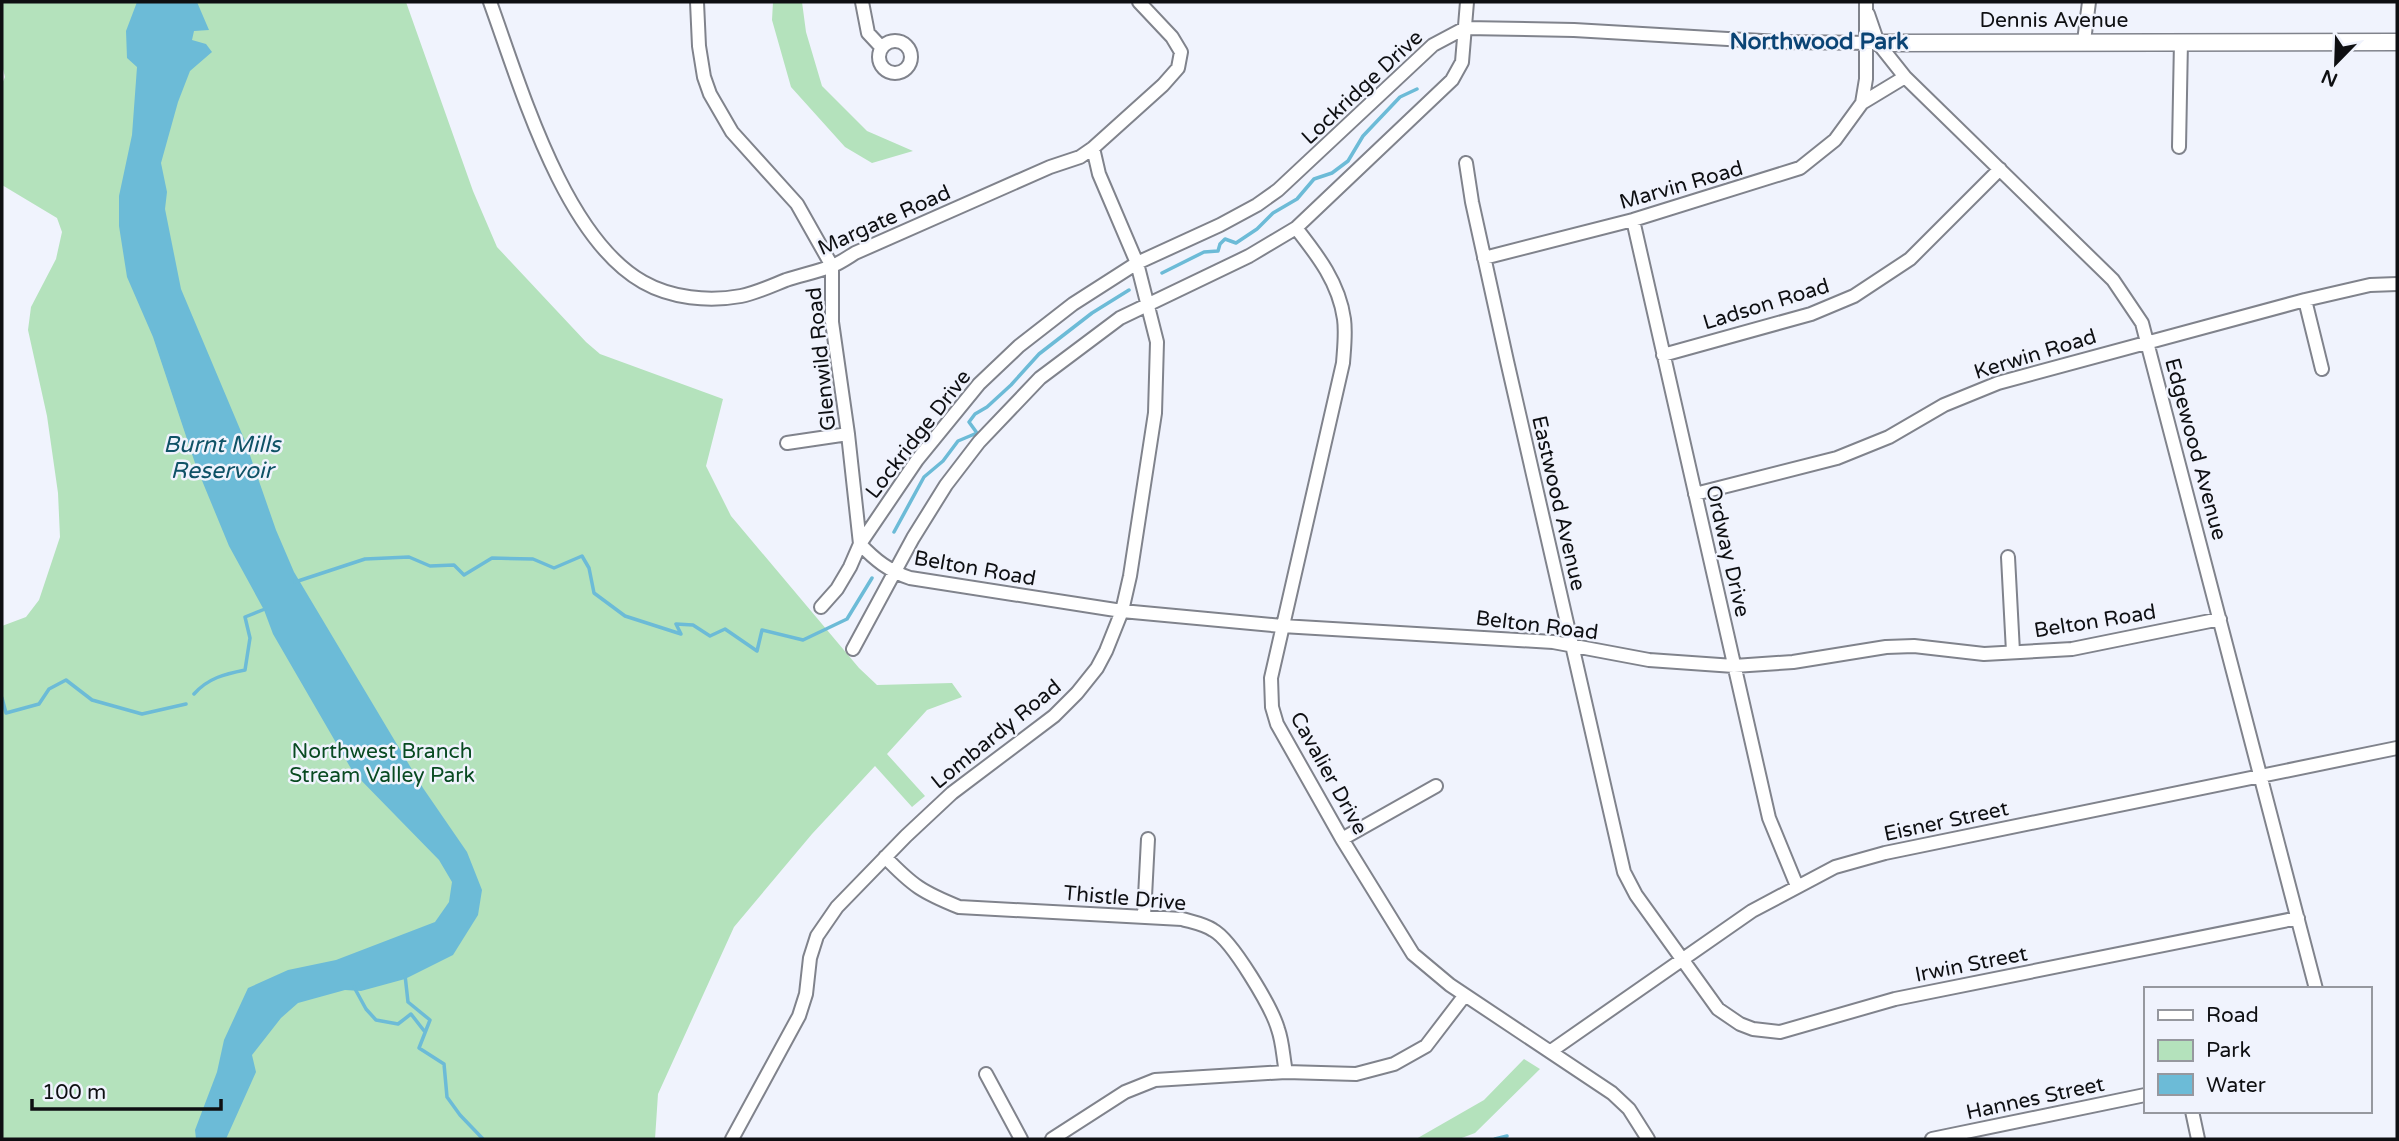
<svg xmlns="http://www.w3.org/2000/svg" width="2399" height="1141" viewBox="0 0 2399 1141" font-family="'Varela Round',sans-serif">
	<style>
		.green { fill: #b4e2bc }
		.water { fill: #6cbbd7 }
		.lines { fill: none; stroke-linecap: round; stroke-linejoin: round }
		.stream { stroke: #6cbbd7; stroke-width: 3.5 }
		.minor-casing { stroke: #80838c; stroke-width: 16 }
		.tertiary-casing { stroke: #80838c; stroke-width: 19 }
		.minor { stroke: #fff; stroke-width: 12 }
		.tertiary { stroke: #fff; stroke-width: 16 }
		.labels { text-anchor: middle; stroke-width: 5; stroke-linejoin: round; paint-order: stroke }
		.street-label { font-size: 21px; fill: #0e0f12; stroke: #f0f3fd }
		.park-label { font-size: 21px; fill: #084a21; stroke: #f0f3fd }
		.neighbourhood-label { font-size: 23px; font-weight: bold; fill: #0b4475; stroke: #f0f3fd }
		.water-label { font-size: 23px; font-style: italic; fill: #0f5266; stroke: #f0f3fd }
	</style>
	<rect width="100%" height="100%" fill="#f0f3fd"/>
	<path class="green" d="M2,2H406L473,191L497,247L586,342L600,354L723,399L706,466L731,516L859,668L877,685L952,683L962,697L927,710L887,754L925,796L912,807L875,766L812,834L734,927L658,1094L655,1139H2V626L26,617L39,600L60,537L58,493L47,416L28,330L31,307L56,259L62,232L57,218L2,185V84L5,77L2,65Z
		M773,2H802L806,32L822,86L867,131L913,151L872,163L845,147L791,87L772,20Z
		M1524,1059L1540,1069L1475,1133L1459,1139H1416L1484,1100Z"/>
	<path class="water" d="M137,2H197L209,30L194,31L192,40L206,44L212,52L190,71L178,102L161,163L167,192L165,209L181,289L245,441L276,530L294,572L423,788L467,852L482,890L478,915L453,955L405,979L361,991L345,990L298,1003L281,1018L252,1055L256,1072L226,1139H196L195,1130L217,1072L224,1040L248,988L288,970L336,960L435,922L449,902L452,882L439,860L353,772L273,634L264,610L229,546L196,466L153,337L127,277L119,226V196L132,135L137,67L127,58L126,31Z"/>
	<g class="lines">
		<path class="stream" d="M1162,273L1204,252L1218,251L1220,244L1225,239L1236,243L1257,229L1273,213L1297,199L1314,179L1332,173L1348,161L1363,136L1400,97L1417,89
			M894,532L924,477L943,461L958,441L977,433L969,422L975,414L987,407L1011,385L1039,354L1092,313L1129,290
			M295,582L365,559L409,557L430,566L454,565L464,575L492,558L533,559L554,568L582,556L589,568L594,593L625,616L681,634L676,624L693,625L710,636L725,629L757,651L762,630L803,640L847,619L872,578
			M194,694C208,678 225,674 245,670L250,638L245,617L265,609
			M2,698L6,713L39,704L49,689L66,680L92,700L142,714L186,704
			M405,975L408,1002L430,1020L419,1048L444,1064L447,1097L460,1115L483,1139
			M354,987L366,1009L376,1020L398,1024L411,1014L425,1032
			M1495,1139L1507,1136"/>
		<defs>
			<path id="minor" d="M490,2C520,84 563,237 643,282C671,298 708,302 741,296C756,293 771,286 786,280C801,275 817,272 832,266C840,263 847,258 855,253L1050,167L1080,157L1093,148L1163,85L1178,68L1181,52L1172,37L1139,2
				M697,2L699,46L704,77L710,94L732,132L797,204L832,266V322L848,434L860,544
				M862,2L868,33L882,48
				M1868,14L1878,43L1905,77L2113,280L2142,323L2316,989
				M879 57a16 16 0 1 1 32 0a16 16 0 1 1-32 0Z
				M2084,41L2089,2
				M1862,103L1905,77
				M2179,147L2181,41
				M1466,163L1472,202L1507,361L1624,872L1636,895L1718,1009L1740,1024L1753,1029L1780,1032L1895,999L2298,918
				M1633,220L1769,818L1797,886
				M1296,228C1318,256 1339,283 1344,319C1346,333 1344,349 1343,363L1271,678L1272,707L1277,724L1342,839L1413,954L1450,985L1612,1093L1629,1109L1648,1139
				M1484,258L1633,220L1800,168L1835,140L1862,103L1866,79V2
				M2305,300L2322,369
				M1663,355L1811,314L1854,296L1910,259L2000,169
				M787,443L848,434
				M1695,494L1837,458L1889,437L1944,405L1998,383L2305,300L2370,285L2397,284
				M860,544C875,560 889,571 910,578L1122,611L1282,626L1553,642L1649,660L1734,666L1793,662L1886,647L1914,646L1984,654L2072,649L2220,619
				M2008,557L2013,652
				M821,607L837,589L850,567L860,544L917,460L979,384L1019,346L1073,304L1137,263L1220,225L1257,205L1278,190L1433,45L1465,28L1574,30L1779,42L1878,43
				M853,649L913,538L946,485L979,442L1040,378L1120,318L1249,256L1296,228L1452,80L1462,62L1467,2
				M1342,839L1436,786
				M885,857C913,886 922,892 959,907L1182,919C1192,922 1204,924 1213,930C1232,940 1272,1008 1278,1029C1283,1043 1283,1058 1286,1072
				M1144,916L1148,839
				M1551,1051L1752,911L1835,867L1885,853L2397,748
				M986,1074L1021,1139
				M2192,1111L2198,1139
				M732,1139L799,1016L806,994L810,958L817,936L837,907L906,836L952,793L1054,716L1077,693L1097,668L1106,651L1122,611L1130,576L1155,413L1157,342L1137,263L1099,174L1093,148
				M1052,1139L1125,1092L1155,1080L1286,1072L1356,1074L1394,1064L1426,1046L1465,995
				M1932,1139L2145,1095"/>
			<path id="tertiary" d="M1878,43L2397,42"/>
		</defs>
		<use href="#minor" class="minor-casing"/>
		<use href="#tertiary" class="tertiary-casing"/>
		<use href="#minor" class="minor"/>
		<use href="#tertiary" class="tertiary"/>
	</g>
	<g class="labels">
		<g class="street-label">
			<text x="2054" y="27">Dennis Avenue</text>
			<text transform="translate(1362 87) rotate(-43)" y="7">Lockridge Drive</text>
			<text transform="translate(1681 185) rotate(-16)" y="7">Marvin Road</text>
			<text transform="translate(884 220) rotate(-24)" y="7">Margate Road</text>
			<text transform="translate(1766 304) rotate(-17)" y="7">Ladson Road</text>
			<text transform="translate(2035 354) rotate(-17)" y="7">Kerwin Road</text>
			<text transform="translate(821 359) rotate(-96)" y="7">Glenwild Road</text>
			<text transform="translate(918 434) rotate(-52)" y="7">Lockridge Drive</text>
			<text transform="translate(2196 449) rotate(75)" y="7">Edgewood Avenue</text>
			<text transform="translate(1559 503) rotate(77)" y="7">Eastwood Avenue</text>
			<text transform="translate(1728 551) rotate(77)" y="7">Ordway Drive</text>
			<text transform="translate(975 568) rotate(10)" y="7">Belton Road</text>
			<text transform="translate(2095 621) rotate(-9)" y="7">Belton Road</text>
			<text transform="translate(1537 625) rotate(7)" y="7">Belton Road</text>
			<text transform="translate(996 734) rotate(-39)" y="7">Lombardy Road</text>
			<text transform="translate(1329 773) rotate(61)" y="7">Cavalier Drive</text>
			<text transform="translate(1946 821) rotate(-12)" y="7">Eisner Street</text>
			<text transform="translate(1125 898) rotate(5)" y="7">Thistle Drive</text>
			<text transform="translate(1971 964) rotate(-11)" y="7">Irwin Street</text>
			<text transform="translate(2035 1098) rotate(-12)" y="7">Hannes Street</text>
		</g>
		<g class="park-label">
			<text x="382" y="758">Northwest Branch<tspan x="382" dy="24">Stream Valley Park</tspan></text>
		</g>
		<g class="neighbourhood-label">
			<text x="1819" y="49">Northwood Park</text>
		</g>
		<g class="water-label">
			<text x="222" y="452">Burnt Mills<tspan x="222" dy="26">Reservoir</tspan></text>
		</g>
	</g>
	<rect width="2399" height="1141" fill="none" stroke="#0e0f12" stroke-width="7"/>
	<rect x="2144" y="987" width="228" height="126" fill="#f0f3fd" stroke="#96989f" stroke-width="2"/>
	<rect x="2158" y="1010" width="35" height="10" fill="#ffffff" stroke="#96989f" stroke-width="2"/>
	<text x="2206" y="1022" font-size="21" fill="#0e0f12">Road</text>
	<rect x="2158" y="1040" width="35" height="21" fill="#b4e2bc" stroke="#96989f" stroke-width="2"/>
	<text x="2206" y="1057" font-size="21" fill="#0e0f12">Park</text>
	<rect x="2158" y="1074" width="35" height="21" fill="#6cbbd7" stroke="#96989f" stroke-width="2"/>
	<text x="2206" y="1092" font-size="21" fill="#0e0f12">Water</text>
	<g transform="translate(2336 63) rotate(203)" stroke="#f0f3fd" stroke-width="5" paint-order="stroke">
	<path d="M0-5L12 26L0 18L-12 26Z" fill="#0e0f12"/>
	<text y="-10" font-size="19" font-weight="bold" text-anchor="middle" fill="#0e0f12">N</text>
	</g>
	<path d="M32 1099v10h189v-10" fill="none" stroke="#0e0f12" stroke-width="3.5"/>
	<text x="42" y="1099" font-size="21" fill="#0e0f12" stroke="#f0f3fd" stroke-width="5" paint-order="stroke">100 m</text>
</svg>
